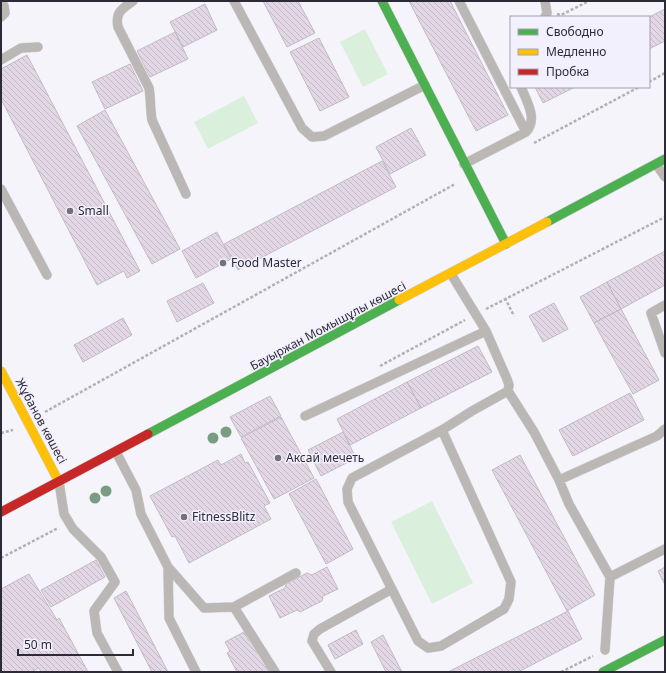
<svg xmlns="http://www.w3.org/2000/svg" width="666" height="673" viewBox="0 0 666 673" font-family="'Noto Sans',sans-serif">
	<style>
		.green { fill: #daf0dd }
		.building { fill: url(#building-back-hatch); stroke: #c1bcc4 }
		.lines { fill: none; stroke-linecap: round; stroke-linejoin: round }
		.lane-casing { stroke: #d2d0d6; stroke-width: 10 }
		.fast-casing { stroke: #d2d0d6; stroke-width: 10 }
		.slow-casing { stroke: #d2d0d6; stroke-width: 10 }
		.jam-casing { stroke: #d2d0d6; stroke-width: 10 }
		.path { stroke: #b3b0b1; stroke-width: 2.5; stroke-dasharray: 3 2; stroke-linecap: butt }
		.lane { stroke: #bab7b4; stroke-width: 9 }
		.fast { stroke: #4caf50; stroke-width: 9 }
		.slow { stroke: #ffc107; stroke-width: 9 }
		.jam { stroke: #c62828; stroke-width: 9 }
		.tree { fill: #799c82 }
		.poi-dot { fill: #73717b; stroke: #f3f0fe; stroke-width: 1.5 }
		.labels { text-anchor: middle; stroke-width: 3; stroke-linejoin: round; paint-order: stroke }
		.poi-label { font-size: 12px; fill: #2d2a37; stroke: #f3f0fe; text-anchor: start }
		.street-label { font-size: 12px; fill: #2d2a37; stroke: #f3f0fe }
	</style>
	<defs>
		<pattern id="building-back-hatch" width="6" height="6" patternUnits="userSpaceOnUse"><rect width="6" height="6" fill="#e3d7e6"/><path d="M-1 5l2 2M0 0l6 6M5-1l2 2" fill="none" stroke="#c3b9c6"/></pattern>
	</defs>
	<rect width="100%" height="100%" fill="#f5f4fa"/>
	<path class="green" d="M365,29L388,74L363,87L340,42Z
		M244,96L258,123L208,149L194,122Z
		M432,501L473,583L432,604L391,522Z"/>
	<path class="building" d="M263,1H298L315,33L287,47Z
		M409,1H450L508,115L476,131Z
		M205,4L217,30L183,47L170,22Z
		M665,9V41L649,49V17Z
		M175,32L188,59L150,77L137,51Z
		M319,38L349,97L320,111L290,52Z
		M27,55L140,271L127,278L124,271L97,285L1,99V69Z
		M130,64L143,91L105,109L92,82Z
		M535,87H575L543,103Z
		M105,110L180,249L152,264L77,126Z
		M411,128L426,155L390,174L376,147Z
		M382,161L396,187L238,270L224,244Z
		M217,232L231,259L196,278L182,251Z
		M665,251V285L621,309L607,282Z
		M607,282L621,309L594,323L580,297Z
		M203,283L214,303L177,322L167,301Z
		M554,303L568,329L543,342L529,316Z
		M621,309L659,380L633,394L594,323Z
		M123,318L132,335L83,362L74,345Z
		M478,346L492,372L421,408L407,382Z
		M407,382L421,408L350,445L337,419Z
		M630,393L644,420L573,456L559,430Z
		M270,396L281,416L241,437L230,417Z
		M281,417L314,478L274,499L241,438Z
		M343,432L356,458L321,476L308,450Z
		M241,454L245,463L248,462L270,503L264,506L271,519L189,563L175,536L172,537L150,496L218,460L221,465Z
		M520,455L595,595L567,611L492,470Z
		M316,479L353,549L326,564L289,494Z
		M96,560L105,577L51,607L41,590Z
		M327,567L338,589L323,596L322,601L300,612L297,610L280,618L269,596L285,588L286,584L307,573L312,575Z
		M665,567V585L658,571Z
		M29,574L57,620L59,618L88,672H41L39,668L31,672H1V589Z
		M126,591L168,672H152L114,598Z
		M568,611L582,639L518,672H448Z
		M356,630L363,644L335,659L328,645Z
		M244,632L249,641L252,640L269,672H237L227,653L230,651L225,642Z
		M383,635L402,672H386L371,642Z"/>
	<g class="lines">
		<defs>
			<path id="lane" d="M133,1C122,9 115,12 118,27L149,88C151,99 150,109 152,120L186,194
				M234,1L302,128L312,137L324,136L425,85
				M459,1L526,132
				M545,1L547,13L545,17
				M1,17L5,13L4,6L1,1
				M1,60L21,48L38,47
				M464,164L526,132C538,119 527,102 521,87
				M656,164L665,177
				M1,189L47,275
				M451,274L486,331L507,379L509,385L508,391L534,432L559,480L569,504L610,577L605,650
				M665,305L651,313L665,353
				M305,416L486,331
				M442,430L511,582L509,599L504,609L441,646L428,648L418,641L348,502L347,489L352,478L442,430L472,411L508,391
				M116,452L136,490L141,514L168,567L204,608L234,607L296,573
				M559,480L657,436L665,429
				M59,482L64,514L73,529L101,557L115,582L94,611L97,633L118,672
				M168,567L169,618L196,672
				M610,577L665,549
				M234,607L275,672
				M331,672L312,641L314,634L320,629L392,589"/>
			<path id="fast" d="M382,1L506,244
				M547,222L665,159
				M148,434L399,300
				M603,672L665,640"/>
			<path id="slow" d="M399,300L547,222
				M1,371L59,482"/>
			<path id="jam" d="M1,512L148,434"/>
		</defs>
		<use href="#lane" class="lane-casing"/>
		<use href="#fast" class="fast-casing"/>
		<use href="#slow" class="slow-casing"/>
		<use href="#jam" class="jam-casing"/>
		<path class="path" d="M557,14L561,15L589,1
			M649,82L665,73
			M534,143L639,87
			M505,298L514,316
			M486,309L665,217
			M380,366L465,320
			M45,412L455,184
			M1,433L13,430
			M1,558L58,528
			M561,672L593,656"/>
		<use href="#lane" class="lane"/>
		<use href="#fast" class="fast"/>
		<use href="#slow" class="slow"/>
		<use href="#jam" class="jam"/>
	</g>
	<g class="tree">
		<circle cx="226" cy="432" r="5.5"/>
		<circle cx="213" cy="438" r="5.5"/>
		<circle cx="106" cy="491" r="5.5"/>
		<circle cx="95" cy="498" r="5.5"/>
	</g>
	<g class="poi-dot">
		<circle cx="70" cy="211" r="4"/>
		<circle cx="223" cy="263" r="4"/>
		<circle cx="278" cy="458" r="4"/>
		<circle cx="184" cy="517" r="4"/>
	</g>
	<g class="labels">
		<g class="poi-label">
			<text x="78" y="215">Small</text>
			<text x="231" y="267">Food Master</text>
			<text x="286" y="462">Аксай мечеть</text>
			<text x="192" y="521">FitnessBlitz</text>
		</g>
		<g class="street-label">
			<text transform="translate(328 326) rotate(-28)" y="4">Бауыржан Момышұлы көшесі</text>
			<text transform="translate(41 421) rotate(62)" y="4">Жұбанов көшесі</text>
		</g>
	</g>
	<rect width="666" height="673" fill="none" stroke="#2d2a37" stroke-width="4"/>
	<rect x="510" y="16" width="140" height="72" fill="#f3f0fe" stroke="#a4a1ae"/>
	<rect x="518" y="29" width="20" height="6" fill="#4caf50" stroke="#a4a1ae"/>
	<text x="546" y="36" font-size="12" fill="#2d2a37">Свободно</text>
	<rect x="518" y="49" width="20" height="6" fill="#ffc107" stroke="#a4a1ae"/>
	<text x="546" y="56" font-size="12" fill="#2d2a37">Медленно</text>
	<rect x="518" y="69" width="20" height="6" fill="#c62828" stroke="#a4a1ae"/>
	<text x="546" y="76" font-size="12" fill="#2d2a37">Пробка</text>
	<path d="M18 649v6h115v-6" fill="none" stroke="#2d2a37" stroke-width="2"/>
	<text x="24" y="649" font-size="12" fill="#2d2a37" stroke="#f3f0fe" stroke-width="3" paint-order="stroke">50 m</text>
</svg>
